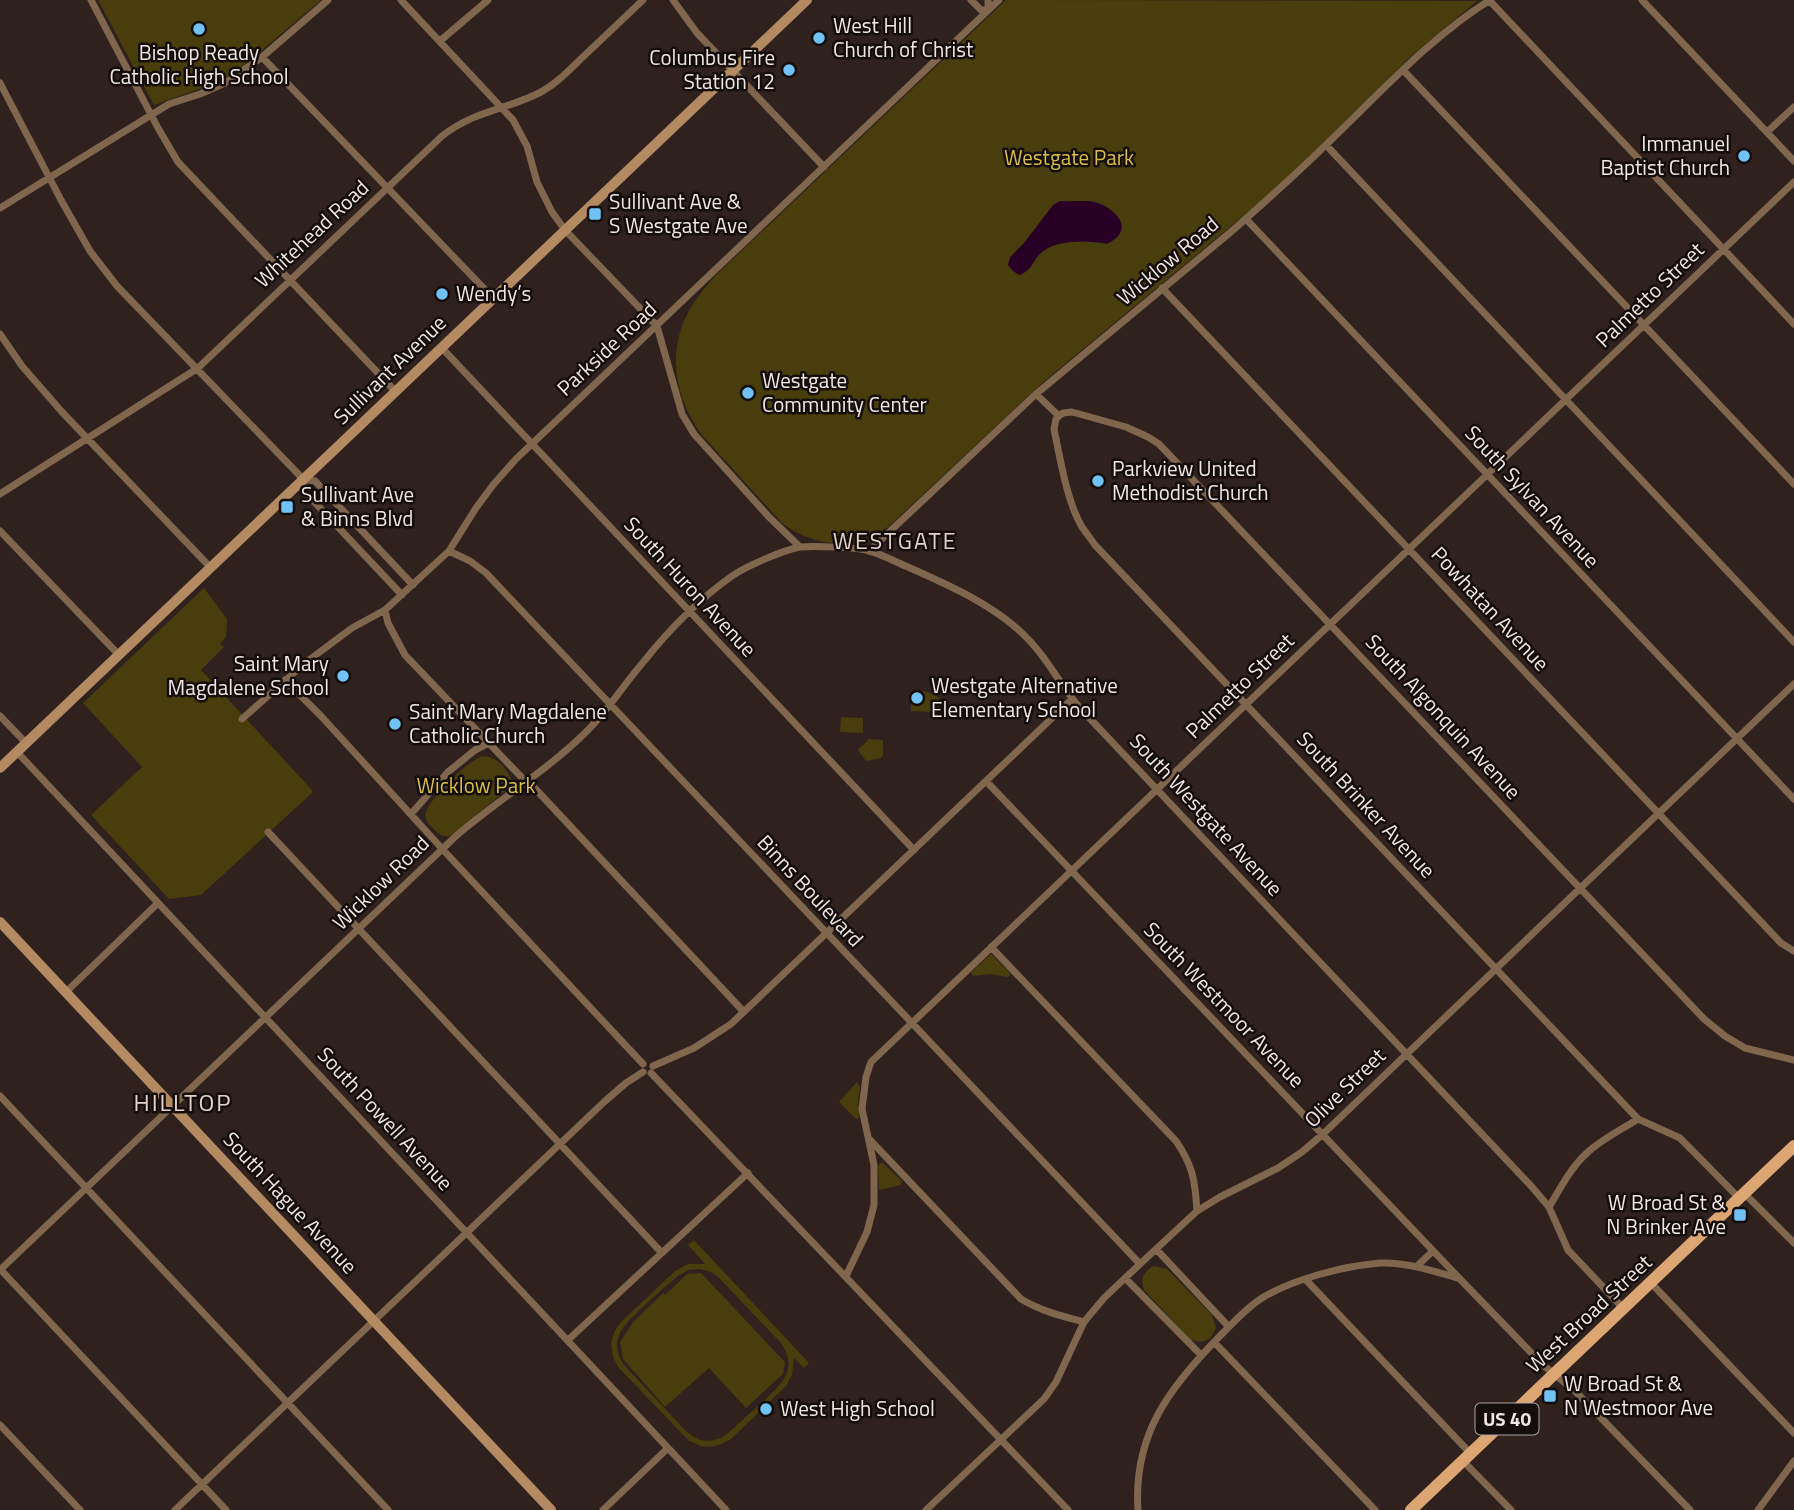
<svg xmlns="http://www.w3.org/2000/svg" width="1794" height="1510" viewBox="0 0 1794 1510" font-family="'Titillium Web',sans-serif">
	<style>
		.green { fill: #483d0c; fill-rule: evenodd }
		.water { fill: #280025 }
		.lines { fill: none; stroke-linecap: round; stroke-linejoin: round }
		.minor { stroke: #80664d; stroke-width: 7 }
		.secondary { stroke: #b38a62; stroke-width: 10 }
		.primary { stroke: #dba672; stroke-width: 12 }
		.poi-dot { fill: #70c2f4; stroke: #130d0b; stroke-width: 2.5 }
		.labels { text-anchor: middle; stroke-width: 5; stroke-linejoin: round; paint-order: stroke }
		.shield { fill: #130d0b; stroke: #aea5a3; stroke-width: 2 }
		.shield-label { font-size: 19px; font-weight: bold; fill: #f0e6e4 }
		.poi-label { font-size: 21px; fill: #f0e6e4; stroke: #130d0b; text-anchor: start }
		.park-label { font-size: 21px; fill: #dabe46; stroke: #130d0b }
		.street-label { font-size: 21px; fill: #f0e6e4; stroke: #130d0b }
		.neighbourhood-label { font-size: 23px; letter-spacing: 2px; fill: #e4d1cc; stroke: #130d0b }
		.quarter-label { font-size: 24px; letter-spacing: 2px; fill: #e4d1cc; stroke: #130d0b }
	</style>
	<rect width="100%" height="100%" fill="#2f211e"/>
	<path class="green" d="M98,0H321L247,63L219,82L154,105Z
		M1006,0L1477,1L1412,55L1314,152L1260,202L1041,384L888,527C854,550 815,548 782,523L701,434C677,400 668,360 684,321C691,304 703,290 715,276Z
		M204,588L227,619L226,637L220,644L224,647L201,670L312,790V793L201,895L169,899L91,815L142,767L83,703Z
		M924,691L935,695L939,698L940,707L936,712L911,711V697L920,692Z
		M841,717L863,718V733L840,732Z
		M868,739L883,740V755L881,758L866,761L858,750C860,746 865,745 868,739Z
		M482,756C496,756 506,767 511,779L509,788L450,836C441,837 438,834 432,827C427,823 424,818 426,812C433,795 465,763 482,756Z
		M991,954L1010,973V975L1008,977L990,974L974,976L972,975L971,972Z
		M857,1082L860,1087L858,1103L860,1114L858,1119L855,1118L839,1102Z
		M882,1162L902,1181L901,1185L879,1190L878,1166Z
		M694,1240L809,1363L804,1368L794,1358L792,1375L786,1386L731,1439L722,1444L710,1447L701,1446L689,1441L619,1368L613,1357L611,1344L614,1332L621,1322L675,1271L688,1264H705L688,1245ZM700,1269L711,1272L718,1277L781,1343C800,1371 779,1386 760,1404C749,1414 738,1424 727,1434C713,1444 699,1443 686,1431L624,1365C617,1355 615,1344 620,1333C626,1320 665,1287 678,1276L688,1270Z
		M1154,1266L1167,1269L1212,1315L1216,1328L1210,1339L1201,1342L1191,1340L1145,1291C1139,1281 1143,1271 1154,1266Z
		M701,1273L785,1362L783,1374L746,1408L709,1368L665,1407L623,1359L620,1342L633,1322L663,1293L665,1295L687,1274Z"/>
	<path class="water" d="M1060,201C1069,202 1088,200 1094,202C1106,204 1128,219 1120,233C1118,238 1112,241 1107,244C1087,240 1052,239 1038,256C1031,265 1031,271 1019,275L1013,271L1008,265L1010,257L1024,243L1053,205Z"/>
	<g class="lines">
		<path class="minor" d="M91,0L158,128L178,162L395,391
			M401,0L513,120L527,146L537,182L552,212L565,230L657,326L682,414L694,434L769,517L800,547
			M673,0L697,33L824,167
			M971,0L981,10H988V0
			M1489,0L1794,324
			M1642,0L1794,161
			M440,41L488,0
			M262,57L493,298
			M1403,70L1794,484
			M0,83L61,200L90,251L117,286L303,479L305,492L402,595
			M1767,132L1794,107
			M1326,145L1794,642
			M0,208L169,104L200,94L225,83L262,57L328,0
			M1246,219L1794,799
			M1162,288L1781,943L1794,951
			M0,334L22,366L62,412L210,567
			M441,347L914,850
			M1036,394L1059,416
			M1059,416L1056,419L1054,429C1060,458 1067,502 1082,527C1086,533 1091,539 1095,545L1638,1119L1680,1138L1739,1198
			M1059,416L1063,413L1072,412L1126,427L1148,437L1159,444L1704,1019L1725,1036L1745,1048L1794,1060
			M303,479L315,481L413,585
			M0,494L198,368L442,136C474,111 505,110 539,93C557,84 571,68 585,55C604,37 624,18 643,0
			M0,531L119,655
			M449,551L470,561L486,573L1140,1264
			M869,551L1036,394L1232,231C1267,200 1301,170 1334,137C1384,89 1431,37 1490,0
			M385,610L388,623L405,655L526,782
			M285,680L321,716L446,853L643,1064
			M0,716L26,743
			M242,719L305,663L352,628L385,610L449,551L476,508L493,485L516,459L999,0
			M17,752L726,1510
			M528,781L744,1012
			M986,781L1459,1278L1543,1365L1575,1391L1690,1510
			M411,814L448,772L475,750L489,743
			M268,832L662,1253
			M991,947L1176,1141C1193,1166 1195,1180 1197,1211
			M66,992L158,903
			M653,1066L694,1048L731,1024L1072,699
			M651,1073L1068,1510
			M0,1096L388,1510
			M870,1140L1021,1299C1041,1311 1061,1316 1084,1322
			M1744,1193L1794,1243
			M1549,1207C1560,1189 1571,1167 1587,1153C1602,1139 1621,1130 1638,1119
			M1156,1249L1229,1327
			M1417,1266L1433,1251
			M0,1269L226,1510
			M0,1270L456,836C498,800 545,772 584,734C607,712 624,684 645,660C669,630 701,598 732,576C746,566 784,550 800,547C813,546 857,547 869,551C882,554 895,562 908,567C948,585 990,603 1022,633C1046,655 1059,684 1080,708L1532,1187L1549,1207L1568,1250L1623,1308
			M846,1276L867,1232L874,1205V1165L862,1109L866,1077L871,1062L1794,182
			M1125,1278L1201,1355
			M1306,1280L1471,1454
			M1651,1283L1794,1433
			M568,1340L748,1173
			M1214,1342L1375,1510
			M0,1425L80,1510
			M1463,1461L1511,1510
			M175,1510L604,1102L626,1083L643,1072
			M603,1510L668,1448
			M926,1510L1044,1399L1056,1382L1084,1322L1104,1298L1140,1264L1197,1211L1220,1197L1278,1168L1302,1152L1323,1134L1794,684
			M1138,1510C1133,1435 1169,1388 1219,1337C1232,1324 1246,1308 1262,1298C1293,1279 1344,1266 1380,1263C1407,1262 1432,1271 1458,1278
			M1758,1510L1794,1461"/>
		<path class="secondary" d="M0,768L807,0
			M0,922L551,1510"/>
		<path class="primary" d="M1411,1510L1794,1146"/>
	</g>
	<g class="poi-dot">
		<circle cx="199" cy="29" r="7"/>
		<circle cx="819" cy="38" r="7"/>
		<circle cx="789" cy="70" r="7"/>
		<circle cx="1744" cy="156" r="7"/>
		<rect x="588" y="207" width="14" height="14" rx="3.5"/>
		<circle cx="442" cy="294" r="7"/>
		<circle cx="748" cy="393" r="7"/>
		<circle cx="1098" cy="481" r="7"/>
		<rect x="280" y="500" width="14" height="14" rx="3.5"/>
		<circle cx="343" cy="676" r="7"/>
		<circle cx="917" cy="698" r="7"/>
		<circle cx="395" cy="724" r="7"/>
		<rect x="1733" y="1208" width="14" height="14" rx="3.5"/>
		<rect x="1543" y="1389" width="14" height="14" rx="3.5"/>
		<circle cx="766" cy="1409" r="7"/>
	</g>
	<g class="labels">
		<rect class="shield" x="1475.5" y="1403.5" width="63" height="31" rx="5"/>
		<g class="shield-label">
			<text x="1507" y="1426">US 40</text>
		</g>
		<g class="poi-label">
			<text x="833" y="33">West Hill<tspan x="833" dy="24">Church of Christ</tspan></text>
			<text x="199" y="60" text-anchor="middle">Bishop Ready<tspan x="199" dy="24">Catholic High School</tspan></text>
			<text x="775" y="65" text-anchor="end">Columbus Fire<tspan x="775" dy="24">Station 12</tspan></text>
			<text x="1730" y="151" text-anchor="end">Immanuel<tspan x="1730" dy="24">Baptist Church</tspan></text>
			<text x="609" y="209">Sullivant Ave &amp;<tspan x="609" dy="24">S Westgate Ave</tspan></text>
			<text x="456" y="301">Wendy’s</text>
			<text x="762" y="388">Westgate<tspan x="762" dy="24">Community Center</tspan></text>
			<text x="1112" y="476">Parkview United<tspan x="1112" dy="24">Methodist Church</tspan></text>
			<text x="301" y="502">Sullivant Ave<tspan x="301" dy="24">&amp; Binns Blvd</tspan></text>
			<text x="329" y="671" text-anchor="end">Saint Mary<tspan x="329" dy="24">Magdalene School</tspan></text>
			<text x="931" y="693">Westgate Alternative<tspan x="931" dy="24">Elementary School</tspan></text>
			<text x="409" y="719">Saint Mary Magdalene<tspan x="409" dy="24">Catholic Church</tspan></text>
			<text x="1726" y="1210" text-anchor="end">W Broad St &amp;<tspan x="1726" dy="24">N Brinker Ave</tspan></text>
			<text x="1564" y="1391">W Broad St &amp;<tspan x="1564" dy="24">N Westmoor Ave</tspan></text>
			<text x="780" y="1416">West High School</text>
		</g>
		<g class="park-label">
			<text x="1069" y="165">Westgate Park</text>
			<text x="476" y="793">Wicklow Park</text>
		</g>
		<g class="street-label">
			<text transform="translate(312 234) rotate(-43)" y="7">Whitehead Road</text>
			<text transform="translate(1168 261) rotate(-40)" y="7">Wicklow Road</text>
			<text transform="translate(1650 295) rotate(-44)" y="7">Palmetto Street</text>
			<text transform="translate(607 349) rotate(-43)" y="7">Parkside Road</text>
			<text transform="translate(390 370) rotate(-44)" y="7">Sullivant Avenue</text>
			<text transform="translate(1532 497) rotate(47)" y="7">South Sylvan Avenue</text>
			<text transform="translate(690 587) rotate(47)" y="7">South Huron Avenue</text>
			<text transform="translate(1490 609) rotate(47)" y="7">Powhatan Avenue</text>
			<text transform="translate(1240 686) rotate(-44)" y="7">Palmetto Street</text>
			<text transform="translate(1443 717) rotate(47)" y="7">South Algonquin Avenue</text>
			<text transform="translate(1366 805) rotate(47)" y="7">South Brinker Avenue</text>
			<text transform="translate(1206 815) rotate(47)" y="7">South Westgate Avenue</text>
			<text transform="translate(381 883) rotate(-44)" y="7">Wicklow Road</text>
			<text transform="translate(810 891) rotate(47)" y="7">Binns Boulevard</text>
			<text transform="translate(1224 1005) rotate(46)" y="7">South Westmoor Avenue</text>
			<text transform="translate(1345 1088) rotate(-44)" y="7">Olive Street</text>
			<text transform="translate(385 1119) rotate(47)" y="7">South Powell Avenue</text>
			<text transform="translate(290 1203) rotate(47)" y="7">South Hague Avenue</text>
			<text transform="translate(1589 1314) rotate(-43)" y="7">West Broad Street</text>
		</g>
		<g class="neighbourhood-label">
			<text x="895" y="549">WESTGATE</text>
		</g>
		<g class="quarter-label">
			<text x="183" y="1111">HILLTOP</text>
		</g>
	</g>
</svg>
